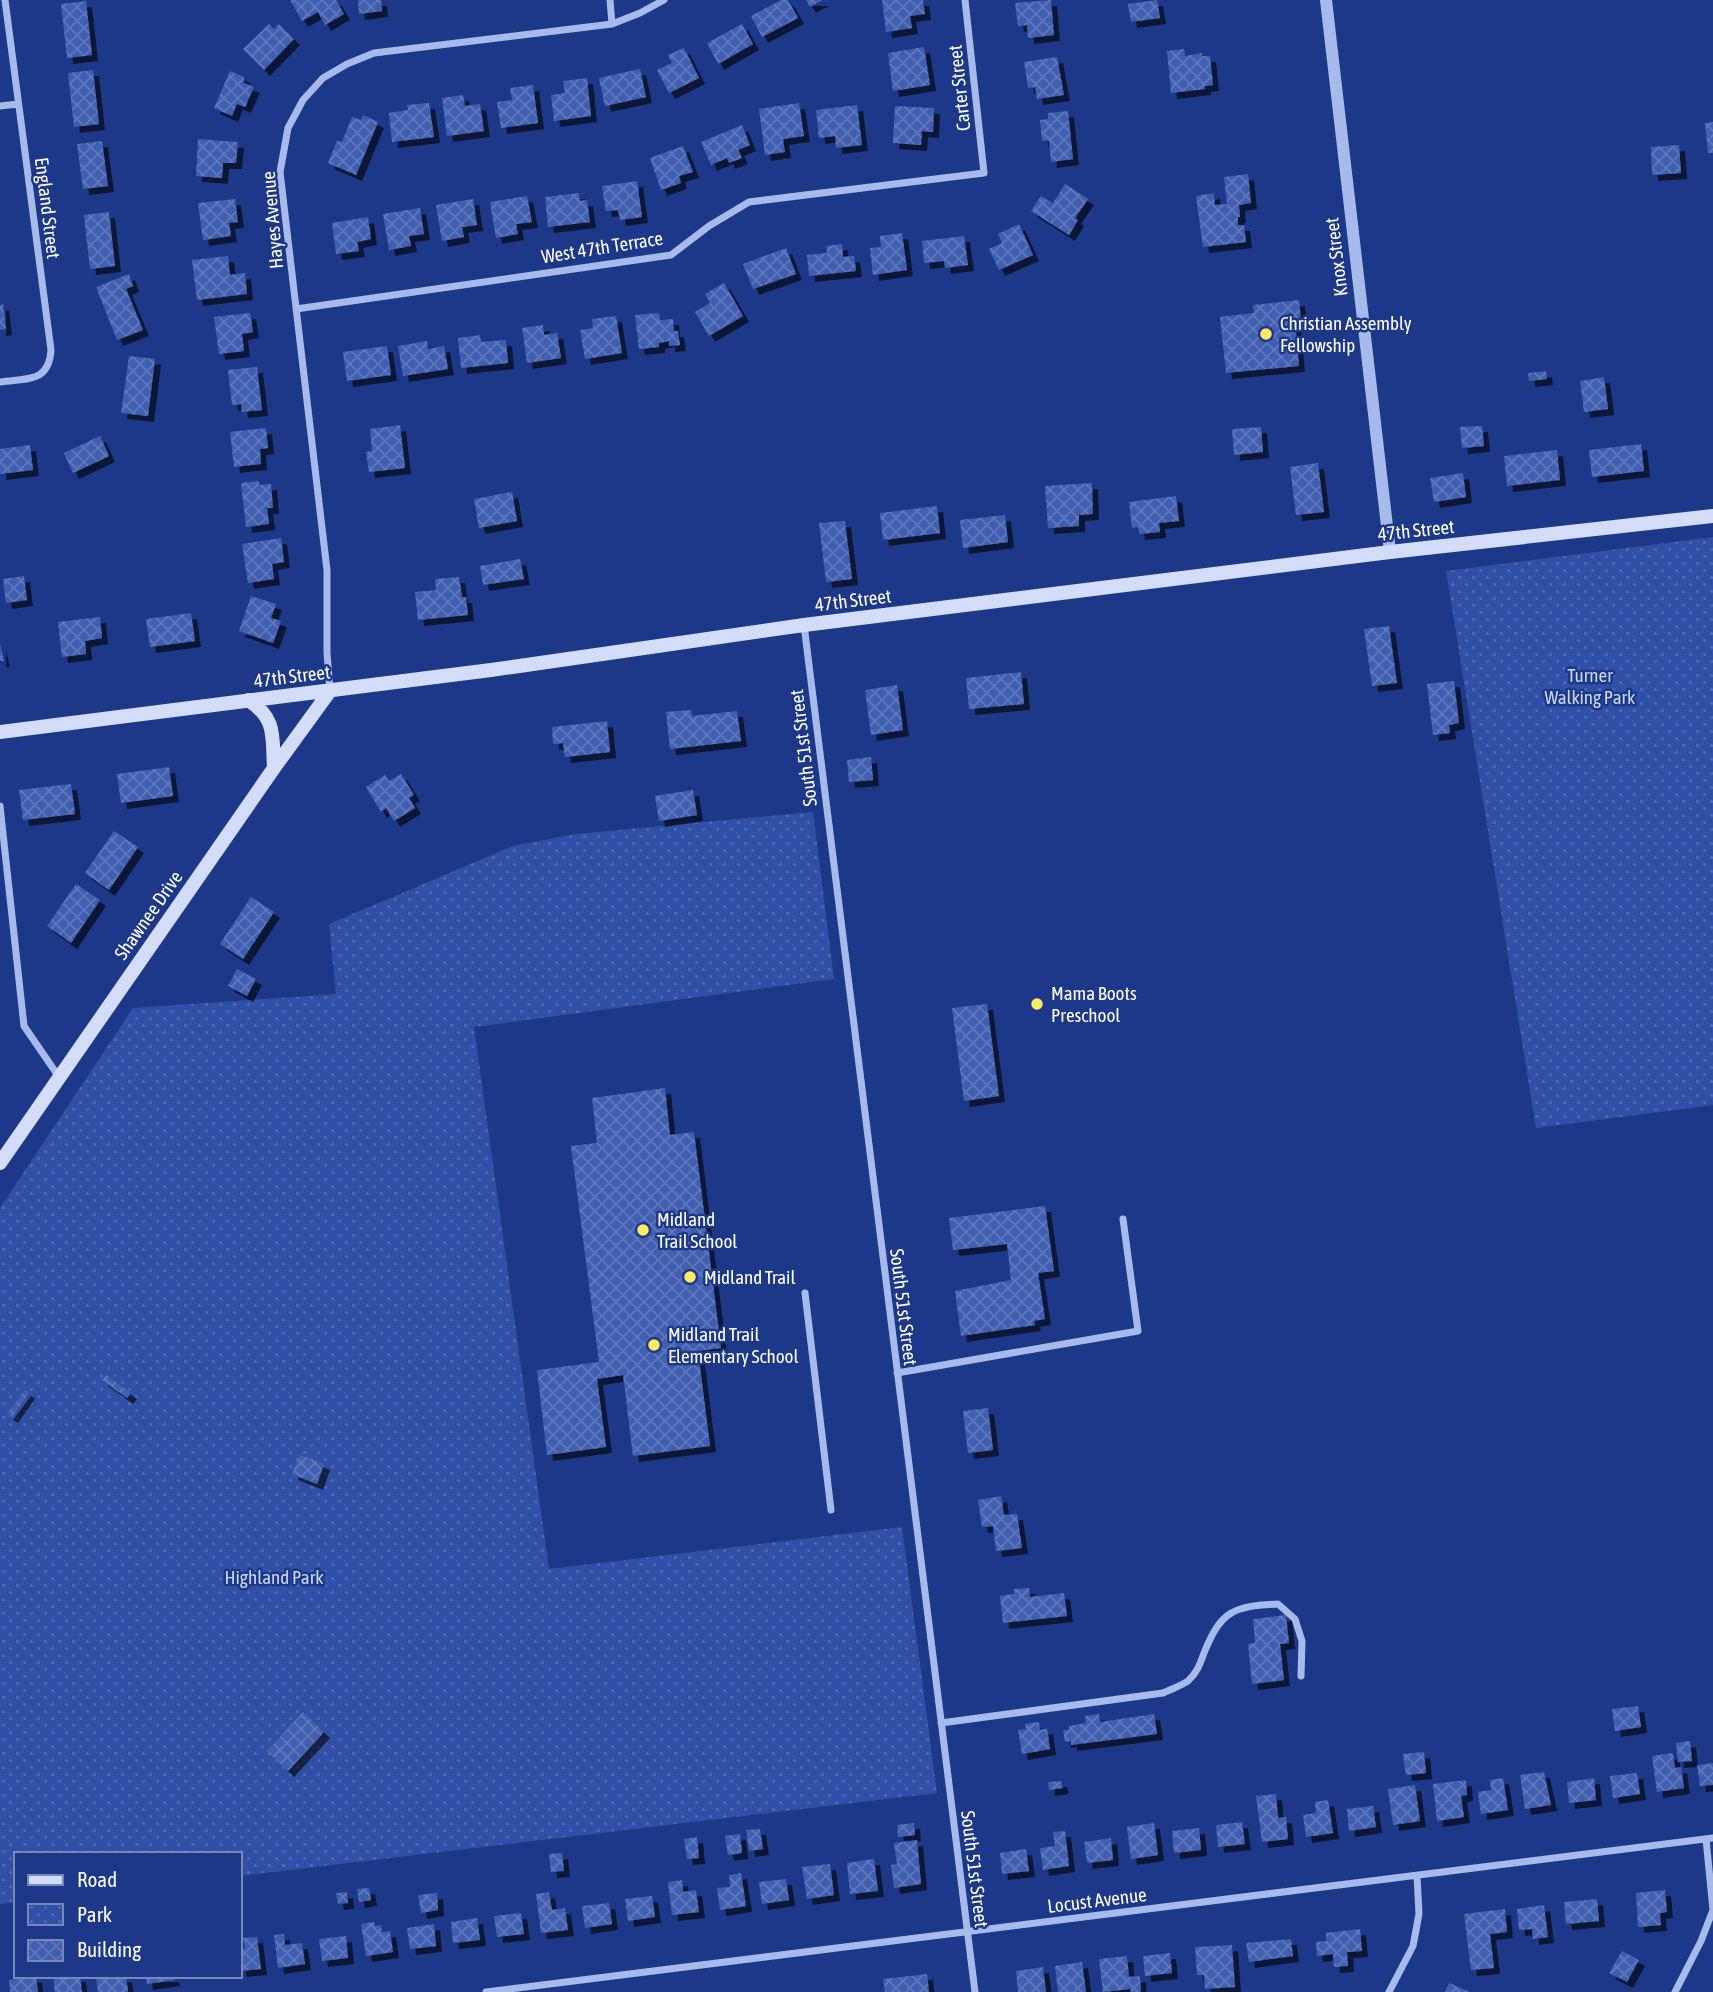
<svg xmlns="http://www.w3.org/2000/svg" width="1713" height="1992" viewBox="0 0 1713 1992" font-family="'Asap Condensed',sans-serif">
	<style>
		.park { fill: url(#park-dots) }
		.building { fill: url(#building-cross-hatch); filter: url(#shadow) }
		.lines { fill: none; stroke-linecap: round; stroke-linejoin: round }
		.minor { stroke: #a7baec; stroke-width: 7 }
		.tertiary { stroke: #a7baec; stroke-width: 12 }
		.secondary { stroke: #d3dcf9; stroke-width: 14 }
		.poi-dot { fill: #fceb65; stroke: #1d3889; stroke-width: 2.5 }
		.labels { text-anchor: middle; stroke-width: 5; stroke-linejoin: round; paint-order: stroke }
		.street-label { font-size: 19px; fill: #fff; stroke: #1d3889 }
		.poi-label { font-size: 19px; fill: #fff; stroke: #1d3889; text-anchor: start }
		.park-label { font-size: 19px; fill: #ccd8f9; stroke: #1d3889 }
	</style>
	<defs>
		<pattern id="park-dots" width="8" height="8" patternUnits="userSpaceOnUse" patternTransform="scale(1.75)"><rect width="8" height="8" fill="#3050a7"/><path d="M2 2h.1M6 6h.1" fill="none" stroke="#4f6ab4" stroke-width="1.8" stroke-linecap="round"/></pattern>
		<pattern id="building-cross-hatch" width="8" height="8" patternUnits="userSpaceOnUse" patternTransform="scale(1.75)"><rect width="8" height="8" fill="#415fb0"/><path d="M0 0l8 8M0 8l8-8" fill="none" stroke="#5e77bc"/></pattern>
		<filter id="shadow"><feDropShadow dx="6" dy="6" stdDeviation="0" flood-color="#0009"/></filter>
	</defs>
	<rect width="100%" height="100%" fill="#1d3889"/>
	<path class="park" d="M1713,537V1105L1536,1128L1446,571Z
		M813,812L834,979L474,1027L549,1569L902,1527L937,1793L240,1876V1854H16V1902L0,1904V1208L133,1008L336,994L329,924L513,846L576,834Z"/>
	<path class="building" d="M290,0H336L344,14L325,25L318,12L302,21Z
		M358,0H381L382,11L359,14Z
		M781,0H788L798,18L762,37L751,16Z
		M806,0H823L810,7Z
		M882,0H923L925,14L910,16L912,28L886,32Z
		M1051,0L1054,35L1028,38L1027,25L1018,26L1015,3Z
		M1157,0L1160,18L1131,22L1128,4Z
		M86,1L92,55L67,58L61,4Z
		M269,24L274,29L279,24L294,39L264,70L243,49Z
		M742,24L753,44L718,64L707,43Z
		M924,47L930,85L893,91L888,53Z
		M684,48L699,78L669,93L657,70L672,63L668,55Z
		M1184,49L1185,56L1202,53V56H1210L1213,85L1205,86V89L1171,93L1167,51Z
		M1057,57L1064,95L1037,99L1035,87L1028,88L1024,62Z
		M640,69L646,97L605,106L599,78Z
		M93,70L99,124L74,127L68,73Z
		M230,71L244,77V83L254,87L245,107L237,104L232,116L214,108Z
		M587,78L591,116L554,121L551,95L565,93L563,81Z
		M533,85L538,123L501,128L497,102L512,100L510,88Z
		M463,95L465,106L480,104L484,131L447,136L442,98Z
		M429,103L434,137L392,142L389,113L408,110L407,105Z
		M799,103L804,136L783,139L785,152L765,155L759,109Z
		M857,105L862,145L836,148L835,136L819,138L816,110Z
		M895,106L934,108L933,132L922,131L921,145L893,143Z
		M1068,111L1073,159L1051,162L1049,141H1042L1040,120L1048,119V113Z
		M363,115L378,122L356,175L328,163L337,141L342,142L352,117L361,120Z
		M1713,122V153H1708L1705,123Z
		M742,125L750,145L738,150L742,158L729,163L727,158L711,165L701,142Z
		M198,139L238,142L236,163H223L222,178L196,176Z
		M102,141L108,186L83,189L77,144Z
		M1679,145L1681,173L1652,175L1651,147Z
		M683,146L693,172L679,176L681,183L661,190L650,158Z
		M1248,174L1251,203L1239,205L1240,217H1238V225H1244L1246,242L1203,247L1196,196L1214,193L1215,205L1227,204L1224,177Z
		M637,181L642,217L620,220L618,210L606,211L602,186Z
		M1065,184L1088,199L1075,218L1078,220L1069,235L1031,211L1041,196L1053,203Z
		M579,193L580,201L587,200L590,222L548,227L545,197Z
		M527,196L532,222L516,224L518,234L496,238L490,202Z
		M235,199L238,222L229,223L231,236L203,240L198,203Z
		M473,199L477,225L462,227L464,237L442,241L436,205Z
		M420,208L424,234L409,236L411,246L389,250L383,214Z
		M109,212L115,266L90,269L84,215Z
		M368,217L371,239L357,242L359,251L336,254L332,223Z
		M1019,224L1033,255L999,270L989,249L1002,243L998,234Z
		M902,233L907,270L873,275L870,248L881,247L880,236Z
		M964,236L968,265L945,268L944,261L924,263L922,241Z
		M842,244L843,257L854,256L856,271L809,276L807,255L827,253L826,246Z
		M786,248L796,274L753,289L743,264Z
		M228,256L230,275L245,273L247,294L197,300L192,260Z
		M129,274L133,286L126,289L143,330L117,340L96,287Z
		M724,283L743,316L709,336L695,312L710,303L705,294Z
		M1299,300L1301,320H1295L1299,366L1226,373L1220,317L1254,313L1253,305Z
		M3,304L6,329L0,330V305Z
		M250,313L253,332L242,334L244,351L219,354L214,317Z
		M659,313L660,320L673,319L674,331H678L680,345L669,346V341L659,343V347L639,349L635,315Z
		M616,316L622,353L585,359L580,330L593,328L592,319Z
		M543,325L544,335L557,333L561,358L527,363L522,328Z
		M480,335L481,342L506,340L508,363L461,368L458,338Z
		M427,341L428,349L444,346L448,369L403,376L398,346Z
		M387,346L391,375L347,381L343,352Z
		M129,356L155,359L148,416L121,413Z
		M257,367L262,410L242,412L241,404L232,405L228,370Z
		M1546,371L1547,379L1529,381L1528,373Z
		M1604,377L1608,409L1584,412L1580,381Z
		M400,425L405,468L369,472L366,452L372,451L370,429Z
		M1482,426L1484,446L1462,448L1460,427Z
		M1261,427L1263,452L1234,455L1232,429Z
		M266,428L268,448L260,449L261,464L234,467L230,432Z
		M100,436L109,456L73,473L64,453Z
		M1641,444L1644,471L1592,477L1589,450Z
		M30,445L33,470L0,474V449Z
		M1557,450L1560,480L1507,486L1504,456Z
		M1318,463L1324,512L1296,515L1290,467Z
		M1463,473L1466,497L1434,502L1430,478Z
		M258,481L260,485L271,484L273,508H267L269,524L246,527L241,483Z
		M1092,483L1093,514L1079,515V526L1048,528L1045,486Z
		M512,492L517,521L479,528L474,499Z
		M1176,496L1179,521L1159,523L1160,532L1139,534L1138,527L1132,528L1129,502Z
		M937,506L940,533L883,540L880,513Z
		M1005,515L1008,542L963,548L960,520Z
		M845,521L852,579L826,582L819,523Z
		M281,538L284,562L272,564L274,579L248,583L242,544Z
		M520,559L524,579L483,585L480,566Z
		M24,576L27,600L6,603L3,579Z
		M459,577L462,597H466L468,615L418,620L415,592L436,590L435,579Z
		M251,596L276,604L271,618L281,621L273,643L239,631Z
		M191,613L195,641L150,647L146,619Z
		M100,617L102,638L85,641L86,654L62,657L58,622Z
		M1389,626L1397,683L1372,686L1364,629Z
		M0,644L4,661H0Z
		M1021,672L1024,704L969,709L966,678Z
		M1454,681L1459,723L1449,725L1450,733L1433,735L1427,684Z
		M897,685L903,730L871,735L865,690Z
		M691,710L692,716L737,711L741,741L670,749L666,712Z
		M607,721L610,752L565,757L563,743L553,744L552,727Z
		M871,757L873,780L849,782L847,760Z
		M169,767L173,796L121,803L117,774Z
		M401,774L414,795L409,798L415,808L394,821L386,808L381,812L366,787L385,775L389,781Z
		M71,784L75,814L23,820L19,790Z
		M693,790L697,815L659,821L655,796Z
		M114,831L138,847L109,890L85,873Z
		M76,884L100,900L71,943L47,926Z
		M251,897L274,912L243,959L220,944Z
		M237,969L256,979L247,996L228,986Z
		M987,1004L999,1096L964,1101L952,1008Z
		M665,1088L670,1135L694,1132L721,1348L698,1351L710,1446L633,1456L623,1375L597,1379L606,1447L547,1455L537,1370L599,1362L571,1146L597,1143L592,1098Z
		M1045,1206L1054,1271L1038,1273L1045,1319L1034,1321L1035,1325L961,1336L955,1291L1011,1280L1007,1244L953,1250L949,1218Z
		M106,1375L131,1393L127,1398L102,1380Z
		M25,1390L29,1393L12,1417L7,1414Z
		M988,1408L993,1450L968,1453L963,1411Z
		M300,1455L324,1464L317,1484L292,1474Z
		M1001,1496L1004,1515L1017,1514L1022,1548L996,1551L993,1526L982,1527L978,1500Z
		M1029,1588L1030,1597L1064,1593L1067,1616L1003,1623L1000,1596L1014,1594V1589Z
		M1286,1615L1289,1643L1280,1644L1284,1680L1252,1684L1248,1644L1255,1643L1253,1619Z
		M1638,1706L1641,1727L1615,1731L1612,1709Z
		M303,1712L324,1732L288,1771L267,1751Z
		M1099,1714L1100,1722L1154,1714L1157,1734L1071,1745V1741L1065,1742L1063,1730H1069V1726L1086,1723L1085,1716Z
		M1039,1722L1040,1730L1047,1728L1050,1749L1022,1754L1018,1730L1026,1729L1025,1724Z
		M1690,1741L1692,1761L1678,1762L1676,1743Z
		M1424,1752L1426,1773L1406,1775L1403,1754Z
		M1673,1753L1675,1768L1681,1767L1684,1788L1657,1792L1652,1756Z
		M1713,1763V1785L1700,1786L1697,1765Z
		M1544,1772L1551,1805L1525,1809L1520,1775Z
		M1637,1773L1640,1794L1613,1798L1610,1776Z
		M1503,1778L1508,1810L1481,1814L1478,1792L1491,1790L1490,1780Z
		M1594,1778L1596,1800L1569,1803L1567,1782Z
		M1466,1780L1467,1795L1461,1796L1464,1817L1437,1821L1433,1784Z
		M1061,1781L1063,1788L1049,1790L1048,1782Z
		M1415,1785L1420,1821L1393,1825L1388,1789Z
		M1276,1794L1278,1818L1286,1817L1288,1839L1262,1842L1256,1796Z
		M1328,1800L1333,1833L1306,1837L1303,1815L1316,1813L1315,1802Z
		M1373,1806L1376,1827L1349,1831L1347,1809Z
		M1242,1822L1245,1844L1218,1847L1216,1825Z
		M914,1823L915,1835L898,1837L897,1825Z
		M1154,1823L1158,1855L1131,1859L1127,1827Z
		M1199,1828L1201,1850L1174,1853L1172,1831Z
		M760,1829L763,1849L749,1851L746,1830Z
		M1065,1831L1069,1866L1043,1870L1040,1848L1055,1846L1053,1832Z
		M740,1834L742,1853L728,1855L725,1836Z
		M697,1837L699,1858L687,1859L684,1839Z
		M1111,1838L1113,1860L1087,1863L1084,1842Z
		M917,1840L921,1884L894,1888L891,1865L897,1864L894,1843Z
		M1026,1849L1029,1871L1002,1874L1000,1853Z
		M562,1853L564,1871L551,1872L549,1854Z
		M874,1859L878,1891L850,1894L847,1863Z
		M830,1864L834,1895L807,1899L802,1867Z
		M741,1873L746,1906L720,1910L717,1888L730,1887L729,1875Z
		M786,1879L789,1900L762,1904L759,1882Z
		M682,1880L683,1892L696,1890L699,1912L672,1915L668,1882Z
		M369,1888L371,1900L359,1902L357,1889Z
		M1665,1890L1667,1912L1660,1913L1661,1925L1638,1927L1636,1893Z
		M347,1892L348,1903L338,1904L336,1893Z
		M549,1892L552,1910L565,1908L568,1930L541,1933L536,1894Z
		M437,1893L438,1910L421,1913L418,1895Z
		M652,1896L655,1917L628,1921L625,1899Z
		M1597,1899L1599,1921L1566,1924L1564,1902Z
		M609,1903L612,1924L585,1928L582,1906Z
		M1544,1905L1548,1937L1533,1939L1532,1929L1519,1930L1517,1909Z
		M1505,1909L1507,1932L1490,1934L1494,1968L1471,1970L1464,1914Z
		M521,1913L524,1934L497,1937L494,1916Z
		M477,1918L480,1940L453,1943L451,1922Z
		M374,1922L375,1926L381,1925L382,1932L390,1931L393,1952L366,1956L361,1924Z
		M434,1924L436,1946L410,1949L407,1928Z
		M1360,1929L1362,1951L1347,1952L1348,1966L1334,1967L1333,1954L1317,1956L1316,1942L1326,1941V1933Z
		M284,1934L285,1945L302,1943L305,1964L278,1968L274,1935Z
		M346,1936L348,1958L322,1961L319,1939Z
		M257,1937L261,1969L240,1971V1949H245L243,1938Z
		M1291,1939L1293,1956L1249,1962L1246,1943Z
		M1232,1945L1235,1987L1205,1989L1204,1975H1197L1195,1947Z
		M1622,1951L1639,1960L1627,1982L1609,1973Z
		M1170,1953L1172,1973L1145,1976L1143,1956Z
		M1127,1956L1129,1977L1140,1976L1141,1992H1131L1130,1989L1103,1992L1099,1959Z
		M1082,1962L1086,1992H1058L1055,1966Z
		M1043,1967L1046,1992H1018L1016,1971Z
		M927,1974L929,1992H885L883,1979Z
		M36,1976L38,1992H10L9,1980Z
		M53,1976H80L82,1992H55Z
		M96,1976H126L128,1992H98Z
		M146,1976H173L174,1980L147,1984Z
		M1449,1983L1470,1992H1445Z"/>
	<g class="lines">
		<path class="minor" d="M610,0L612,24
			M0,106L18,104
			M296,309L671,255L709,226L749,202L984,173L965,0
			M0,382C27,378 49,383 51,350L5,0
			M804,625L975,1992
			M330,691L327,653V570L280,172L288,128L303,100L323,78L347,64L374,53L612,24L640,13L664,0
			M0,806L24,1026L59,1077
			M805,1293L831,1510
			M897,1373L1138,1331L1123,1219
			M941,1723L1163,1693C1171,1689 1181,1686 1188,1681C1197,1673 1200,1664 1204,1653C1221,1611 1233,1606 1278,1604L1295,1619L1302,1641L1301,1676
			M1706,1839L1713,1910
			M486,1992L1713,1838
			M1389,1992L1413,1946L1419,1914L1417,1876
			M1675,1992L1701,1941L1713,1910"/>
		<path class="tertiary" d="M1326,0L1390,552"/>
		<path class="secondary" d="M248,700C277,719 272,736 274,768
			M0,732L491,670L804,625L1390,552L1713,516
			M0,1163L274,768L330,691"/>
	</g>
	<g class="poi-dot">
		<circle cx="1266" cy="334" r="7"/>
		<circle cx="1037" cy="1004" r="7"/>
		<circle cx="643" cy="1230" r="7"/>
		<circle cx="690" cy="1277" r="7"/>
		<circle cx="654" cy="1345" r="7"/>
	</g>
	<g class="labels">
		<g class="street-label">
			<text transform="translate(959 88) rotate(-96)" y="7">Carter Street</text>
			<text transform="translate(48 208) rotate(83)" y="7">England Street</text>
			<text transform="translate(272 220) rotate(-95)" y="7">Hayes Avenue</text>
			<text transform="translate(602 247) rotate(-9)" y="7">West 47th Terrace</text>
			<text transform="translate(1336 257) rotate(-97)" y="7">Knox Street</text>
			<text transform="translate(1416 530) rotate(-6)" y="7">47th Street</text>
			<text transform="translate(853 600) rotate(-7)" y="7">47th Street</text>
			<text transform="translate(292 676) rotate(-7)" y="7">47th Street</text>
			<text transform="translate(803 748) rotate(-97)" y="7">South 51st Street</text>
			<text transform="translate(148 915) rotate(-55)" y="7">Shawnee Drive</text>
			<text transform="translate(904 1307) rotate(83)" y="7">South 51st Street</text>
			<text transform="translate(975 1869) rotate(83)" y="7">South 51st Street</text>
			<text transform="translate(1097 1900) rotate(-7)" y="7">Locust Avenue</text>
		</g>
		<g class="poi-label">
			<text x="1280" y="330">Christian Assembly<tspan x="1280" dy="22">Fellowship</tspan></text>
			<text x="1051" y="1000">Mama Boots<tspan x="1051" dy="22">Preschool</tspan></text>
			<text x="657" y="1226">Midland<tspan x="657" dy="22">Trail School</tspan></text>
			<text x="704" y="1284">Midland Trail</text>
			<text x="668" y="1341">Midland Trail<tspan x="668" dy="22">Elementary School</tspan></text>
		</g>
		<g class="park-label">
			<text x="1590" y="682">Turner<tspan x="1590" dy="22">Walking Park</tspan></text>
			<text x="274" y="1584">Highland Park</text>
		</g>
	</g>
	<rect x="14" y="1852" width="228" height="126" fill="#1d3889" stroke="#7788b8" stroke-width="2"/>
	<rect x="28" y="1875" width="35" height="10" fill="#d3dcf9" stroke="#7788b8" stroke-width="2"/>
	<text x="77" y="1887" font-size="21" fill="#ffffff">Road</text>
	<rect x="28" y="1904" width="35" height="21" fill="url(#park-dots)" stroke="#7788b8" stroke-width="2"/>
	<text x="77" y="1922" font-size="21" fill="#ffffff">Park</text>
	<rect x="28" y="1940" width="35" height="21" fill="url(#building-cross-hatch)" stroke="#7788b8" stroke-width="2"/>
	<text x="77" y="1957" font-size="21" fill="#ffffff">Building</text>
</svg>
